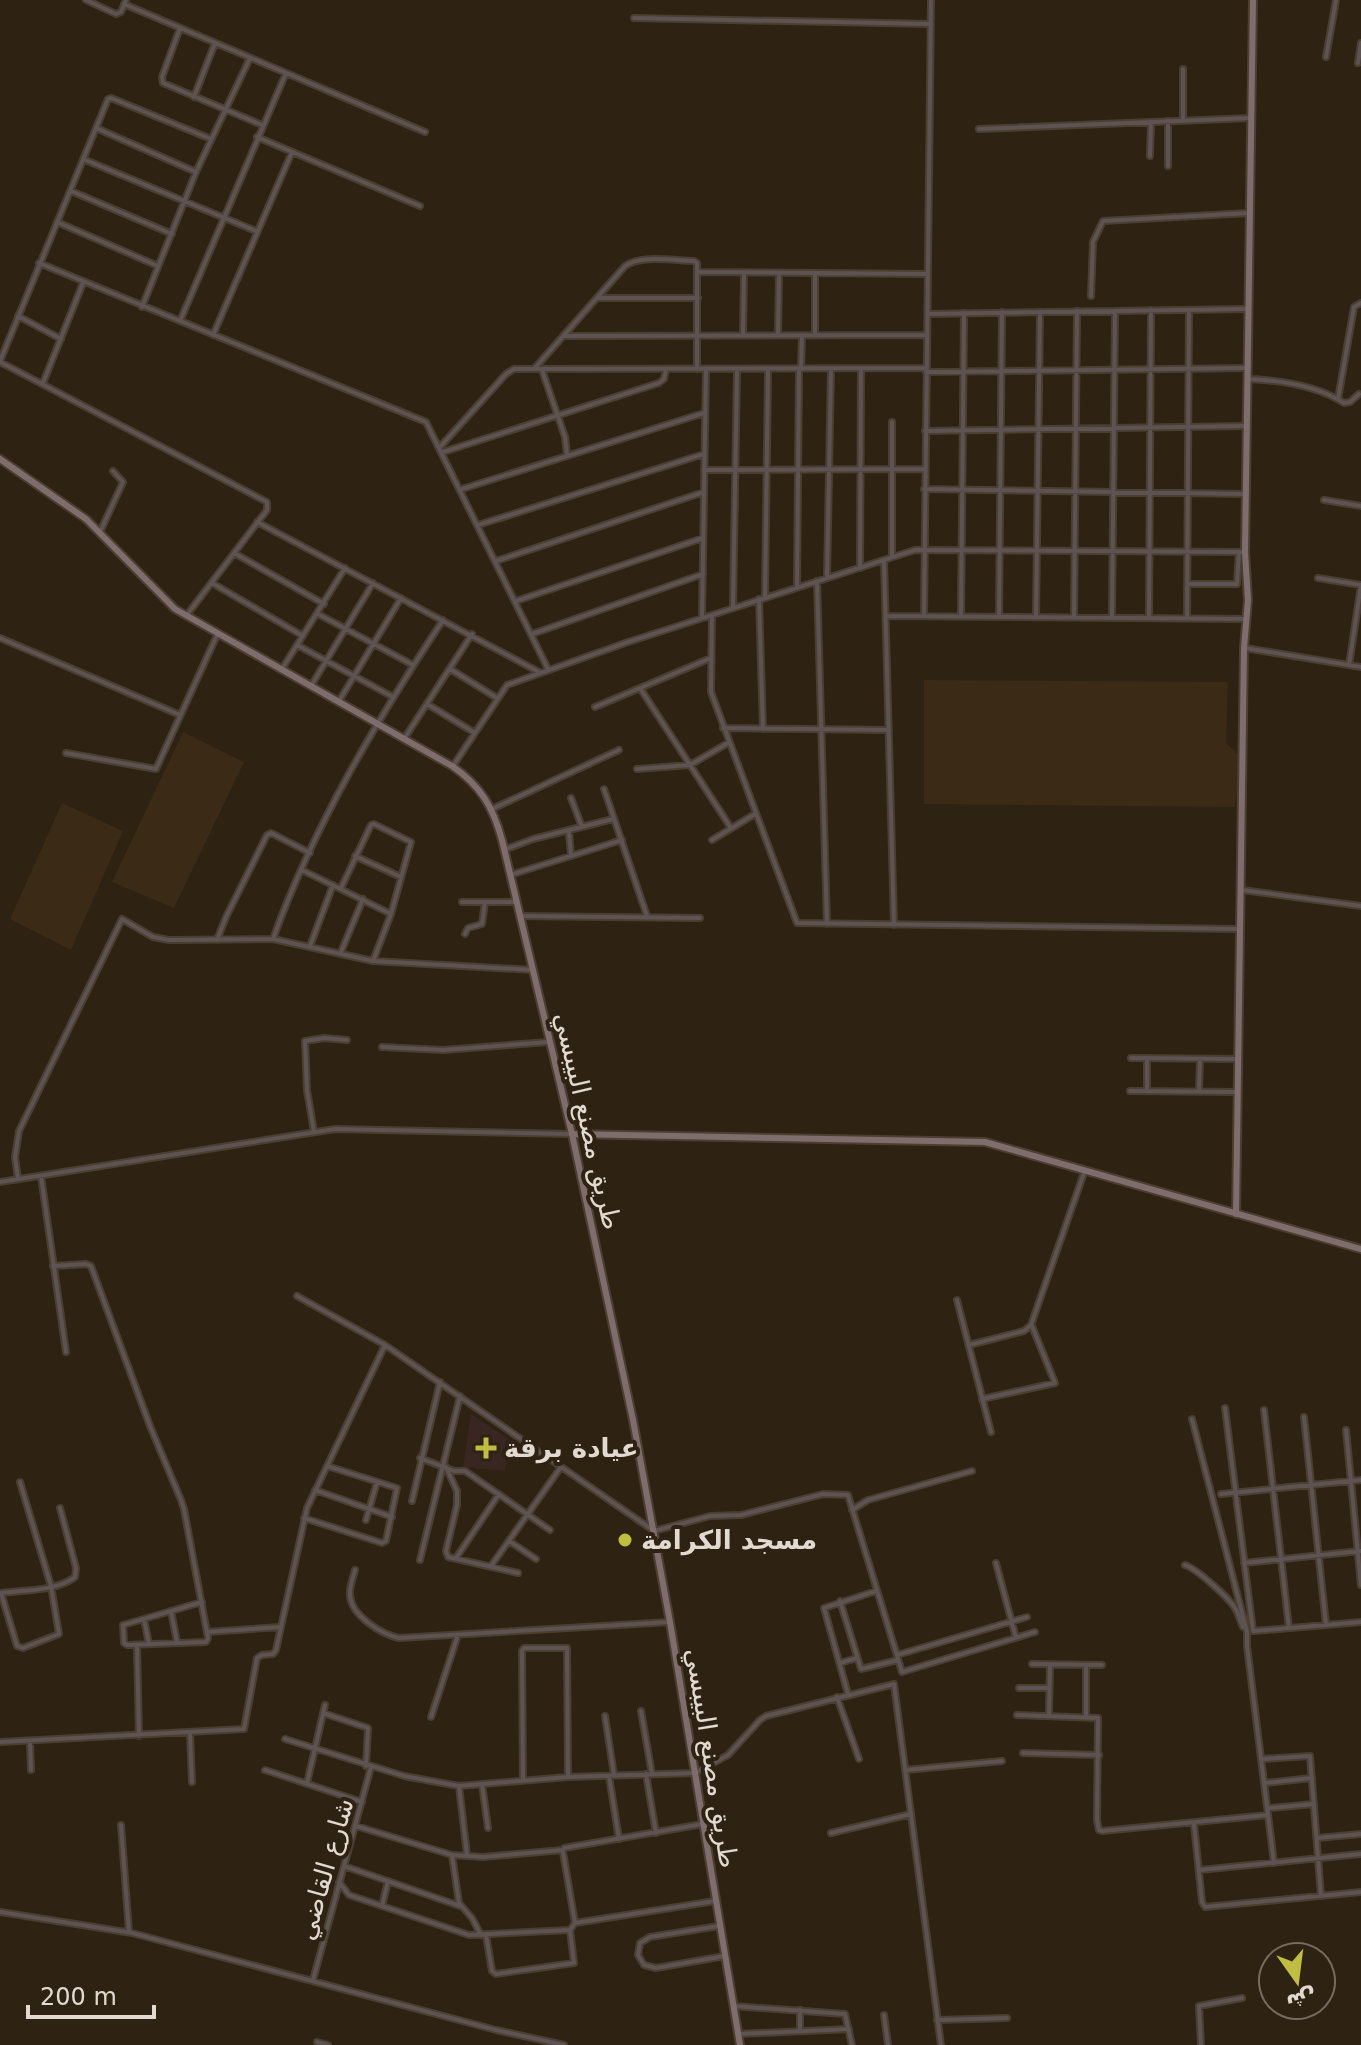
<svg xmlns="http://www.w3.org/2000/svg" width="1361" height="2045" viewBox="0 0 1361 2045" font-family="'DejaVu Sans','Noto Sans Arabic',sans-serif">
	<style>
		.built { fill: #3b2a15 }
		.medical { fill: #392622 }
		.lines { fill: none; stroke-linecap: round; stroke-linejoin: round }
		.street-casing { stroke: #4b3f31; stroke-width: 8 }
		.secondary-casing { stroke: #4b3f31; stroke-width: 10 }
		.street { stroke: #5e5353; stroke-width: 4 }
		.secondary { stroke: #7f6d6d; stroke-width: 6 }
		.poi-dot { fill: #c0be41; stroke: #2e2213; stroke-width: 3 }
		.labels { text-anchor: middle; stroke-width: 8; stroke-linejoin: round; paint-order: stroke }
		.street-label { font-size: 26px; fill: #e2dad0; stroke: #2e2213 }
		.poi-label { font-size: 26px; font-weight: bold; fill: #e2dad0; stroke: #2e2213; text-anchor: start }
	</style>
	<rect width="100%" height="100%" fill="#2e2213"/>
	<path class="built" d="M924,680L1228,682L1226,743L1241,757L1235,807L924,804Z
		M183,732L244,762L174,908L112,882Z
		M62,803L123,831L71,950L10,919Z"/>
	<path class="medical" d="M471,1414L507,1438L505,1471L463,1467Z"/>
	<g class="lines">
		<defs>
			<path id="street" d="M86,0L116,14L121,12L126,0
				M124,4L425,132
				M634,18L931,24
				M180,28L162,77L163,83L262,125
				M1326,57L1336,0
				M1358,63L1361,43
				M1183,69V120
				M194,97L215,43
				M96,128L196,172
				M979,129L1251,118
				M257,137L420,206
				M1150,156L1151,122
				M83,159L256,231
				M1168,166V121
				M71,191L172,234
				M57,222L158,266
				M39,263L426,422L548,669
				M698,272L927,274
				M1091,296L1093,242L1103,221L1249,213
				M597,298H698
				M142,307L196,172L250,58
				M928,314L1247,309
				M18,316L61,339
				M180,321L286,73
				M213,335L292,152
				M743,335L744,273
				M778,335L779,273
				M815,335V273
				M564,336L927,335
				M0,361L108,99L111,98L211,139
				M0,362L267,502V510L186,616
				M534,369L625,266C641,254 675,261 694,261L697,263V369
				M801,369L802,336
				M542,370L565,437L567,455
				M926,372L1247,368
				M1247,379C1279,380 1316,385 1344,403L1350,402L1359,394
				M43,383L83,283
				M1338,399L1354,307L1361,303
				M892,422V557
				M925,431L1246,426
				M440,447L506,374L514,369L926,368
				M443,452L659,383L664,379L666,369
				M704,470L924,469
				M462,489L704,413
				M924,489L1246,494
				M1324,500L1361,506
				M257,522L539,672
				M478,525L704,454
				M100,532L123,482L113,471
				M234,553L324,604
				M884,560L894,925
				M496,561L704,492
				M860,568L861,370
				M827,578L831,369
				M1318,578L1361,585
				M817,581L827,924
				M212,583L303,636
				M1188,584H1237L1239,552
				M797,587L799,370
				M765,597L768,370
				M759,599L763,729
				M516,601L703,538
				M733,607L737,370
				M318,614L413,665
				M712,615L711,692L797,923L1240,929
				M886,616L1247,619
				M924,616L931,0
				M961,616L964,313
				M999,617L1002,312
				M1036,617L1040,312
				M1074,617L1077,311
				M1112,617L1115,311
				M1149,617L1151,310
				M1187,617L1189,310
				M702,618L706,369
				M532,634L703,574
				M0,638L180,715
				M297,645L393,697
				M1245,648L1361,667
				M1349,665L1361,585
				M282,669L345,568
				M450,669L497,698
				M311,686L373,583
				M640,688L731,828
				M339,701L401,598
				M427,704L475,733
				M595,707L711,658
				M723,728L889,730
				M404,739L472,634
				M66,753L156,769L218,633
				M453,766L507,685L628,642L915,550L1245,552
				M637,769L690,765L728,743
				M604,789L647,916
				M571,798L582,827
				M492,809L619,750
				M569,832L571,856
				M712,840L755,814
				M504,850L533,839L613,819
				M355,856L401,877
				M302,870L391,914
				M510,875L622,840
				M341,888L371,825L374,824L411,842L391,914L373,961
				M1242,890L1361,906
				M462,902H516
				M519,916L700,918
				M465,934L468,928L482,924L485,902
				M273,939C314,825 377,720 443,620
				M217,940L226,917L267,835L271,833L310,853
				M310,946L333,885
				M341,952L363,899
				M382,1047L443,1050L549,1042
				M1131,1058L1239,1059
				M1147,1058V1091
				M1130,1091L1238,1092
				M1199,1091L1200,1059
				M314,1132L307,1090L305,1041L324,1038L347,1040
				M41,1176L66,1352
				M18,1179L15,1157L19,1131L122,919L153,937L169,940L273,939L373,961L533,970
				M0,1182L335,1129L572,1134
				M53,1266L86,1264L91,1266L150,1426L181,1500L184,1509L208,1638L206,1642L127,1645L124,1643L123,1625L202,1602
				M297,1296L385,1345L654,1531L710,1516L741,1515L823,1494L848,1495L902,1672L1035,1632
				M957,1300L991,1432
				M969,1345L1024,1331L1031,1325L1085,1170
				M982,1399L1055,1383L1032,1326
				M1225,1408L1253,1631
				M1264,1410L1289,1628
				M1304,1417L1326,1625
				M1192,1419L1247,1632V1646L1274,1863
				M1346,1430L1361,1585
				M420,1458L454,1471H465L550,1530
				M446,1467L457,1491V1505L446,1551L448,1557L518,1573
				M315,1490L392,1517
				M1221,1494L1361,1480
				M412,1501L440,1382
				M852,1510L868,1500L972,1471
				M304,1518L382,1543L386,1541L397,1488L327,1466
				M366,1520L377,1482
				M509,1541L536,1559
				M456,1558L499,1494
				M420,1560L460,1396
				M996,1563L1016,1638
				M1244,1563L1361,1551
				M1185,1565C1197,1569 1228,1597 1235,1608C1239,1614 1240,1621 1243,1627H1246
				M491,1566L561,1467
				M355,1570C353,1578 349,1587 350,1596C352,1616 381,1634 399,1638L670,1622
				M1,1593L17,1646L23,1648L59,1634L51,1586L20,1482
				M2,1593C25,1590 57,1591 75,1577L76,1568L60,1508
				M840,1601L861,1669L898,1660
				M171,1611L177,1642
				M144,1619L149,1644
				M1254,1631L1361,1622
				M207,1632L281,1627
				M137,1645L139,1736
				M897,1655L1027,1617
				M840,1663L857,1658
				M1032,1664L1102,1665
				M1019,1688H1049
				M848,1694L824,1608L876,1591
				M837,1697L859,1759
				M641,1711L652,1774
				M323,1713L368,1728L366,1766
				M1017,1715L1098,1718L1097,1820L1099,1830L1102,1831L1268,1815
				M1049,1715L1050,1666
				M605,1716L614,1775
				M1086,1716V1666
				M431,1717L458,1635
				M190,1733L192,1782
				M285,1739L404,1776L459,1786
				M30,1741L31,1770
				M0,1742L244,1729L257,1658L262,1655L273,1654L276,1650L307,1508L385,1345
				M1023,1753L1099,1755
				M1262,1759L1310,1756L1321,1896
				M265,1770L362,1802
				M906,1770L1002,1761
				M646,1774L656,1833
				M609,1776L619,1839
				M523,1780L522,1651L524,1648H567L568,1777
				M307,1783L325,1705
				M1265,1783L1312,1778
				M482,1784L488,1828
				M1269,1808L1314,1804
				M1194,1824L1202,1902L1205,1907L1361,1892
				M121,1825L129,1932
				M356,1826L452,1855L483,1857L563,1850
				M831,1833L911,1814
				M1317,1838L1361,1834
				M452,1855L459,1903L472,1918L481,1935
				M467,1855L459,1786L568,1777L695,1773L728,1755L760,1720L766,1716L894,1684L941,2045
				M344,1866L460,1906
				M1200,1870L1361,1854
				M339,1882L349,1895L469,1935L570,1930L575,1923L715,1901
				M382,1906L388,1881
				M0,1912L132,1933L496,2030L564,2045
				M575,1923L563,1852L564,1848L703,1824
				M719,1926L650,1937L640,1943L638,1955L644,1965L656,1968L725,1956
				M486,1935L492,1971L496,1974L574,1963L570,1930
				M313,1980L371,1767
				M733,2006L845,2014L852,2045
				M884,2015L888,2045
				M937,2020L1007,2018
				M800,2031V2010
				M738,2034L849,2029
				M317,2042L328,2045
				M1201,2045L1199,2006L1242,1998"/>
			<path id="secondary" d="M0,459L86,519L175,609L452,766C481,786 493,807 502,840L572,1134L633,1420L670,1622L740,2045
				M572,1134L985,1142L1361,1249
				M1236,1214L1244,648L1248,600L1245,552L1253,0"/>
		</defs>
		<use href="#street" class="street-casing"/>
		<use href="#secondary" class="secondary-casing"/>
		<use href="#street" class="street"/>
		<use href="#secondary" class="secondary"/>
	</g>
	<g class="poi-dot">
		<path d="M482 1436h8v8h8v8h-8v8h-8v-8h-8v-8h8z"/>
		<circle cx="625" cy="1540" r="8"/>
	</g>
	<g class="labels">
		<g class="street-label">
			<text transform="translate(588 1121) rotate(77)" y="9">طريق مصنع البيبسي</text>
			<text transform="translate(712 1758) rotate(81)" y="9">طريق مصنع البيبسي</text>
			<text transform="translate(325 1869) rotate(-74)" y="9">شارع القاضي</text>
		</g>
		<g class="poi-label">
			<text x="504" y="1457">عيادة برقة</text>
			<text x="641" y="1549">مسجد الكرامة</text>
		</g>
	</g>
	<g transform="translate(1297 1981) rotate(166)"><circle r="38" fill="#2e2213" stroke="#766c5f" stroke-width="2"/>
	<path d="M0-6L14 30L0 20L-14 30Z" fill="#c0be41"/>
	<text y="-12" font-size="22" font-weight="bold" text-anchor="middle" fill="#e2dad0">ش</text>
	</g>
	<path d="M28 2005v12h126v-12" fill="none" stroke="#e2dad0" stroke-width="4"/>
	<text x="40" y="2005" font-size="24" fill="#e2dad0" stroke="#2e2213" stroke-width="6" paint-order="stroke">200 m</text>
</svg>
